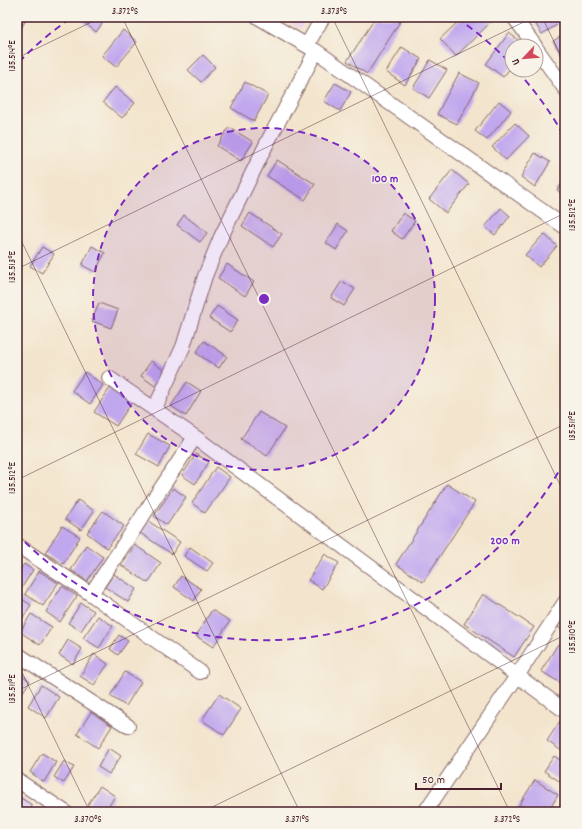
<svg xmlns="http://www.w3.org/2000/svg" width="582" height="829" viewBox="0 0 582 829" font-family="Dekko,sans-serif">
	<style>
		.built { fill: #ecd1e9 }
		.building { fill: #c1a8ee }
		.lines { fill: none; stroke-linecap: round; stroke-linejoin: round }
		.minor-casing { stroke: #856464; stroke-width: 16 }
		.path { stroke: #856464; stroke-width: 2; stroke-dasharray: 3 3; stroke-linecap: butt }
		.minor { stroke: #fff; stroke-width: 14 }
		.ticks { fill: none; stroke: #4a1f2b; stroke-width: 1; stroke-opacity: 0.45 }
		.ring { fill: none; stroke: #7b2cbf; stroke-width: 2; stroke-dasharray: 7 5 }
		.centre { fill: #7b2cbf; stroke: #f7f3e8; stroke-width: 2 }
		.ring-label { font-size: 12px; text-anchor: middle; font-weight: bold; fill: #7b2cbf; stroke: #f7f3e8; stroke-width: 3; stroke-linejoin: round; paint-order: stroke }
		.neatline { fill: none; stroke: #4a1f2b; stroke-width: 1.5 }
		.ticks-label { font-size: 10px; text-anchor: middle; fill: #4a1f2b }
	</style>
	<rect width="100%" height="100%" fill="#f7f3e8"/>
	<filter id="ink" filterUnits="userSpaceOnUse"><feTurbulence type="fractalNoise" baseFrequency=".025" numOctaves="2"/><feDisplacementMap in="SourceGraphic" scale="8" xChannelSelector="R" yChannelSelector="G"/><feConvolveMatrix kernelMatrix="1 2 1 2 8 2 1 2 1" color-interpolation-filters="sRGB"/></filter>
	<filter id="wash" filterUnits="userSpaceOnUse"><feTurbulence type="fractalNoise" baseFrequency=".012" numOctaves="4" result="noise"/><feDisplacementMap in="SourceGraphic" scale="16" xChannelSelector="R" yChannelSelector="G"/><feGaussianBlur stdDeviation="0.9" result="paint"/><feColorMatrix in="noise" values="0 0 0 0 0 0 0 0 0 0 0 0 0 0 0 0 0 1.4 0 .05"/><feComposite in="paint" operator="in"/></filter>
	<g filter="url(#wash)">
		<rect width="100%" height="100%" fill="#f3e5cd"/>
		<path class="built" d="M278,17H308L301,29Z"/>
		<g id="blocks">
			<path class="building" d="M17,17H27L21,29L17,26Z
				M81,17H107L96,32L80,19Z
				M376,17H403L367,74L347,61Z
				M463,17H496L456,56L440,39Z
				M531,17H565V20L542,34Z
				M123,30L137,42L116,67L102,56Z
				M509,33L526,46H512V66L503,77L486,64Z
				M565,34V61L553,41Z
				M402,47L421,59L405,85L386,72Z
				M203,55L215,67L201,82L188,70Z
				M430,60L447,70L429,98L413,88Z
				M459,73L479,83L457,124L437,114Z
				M245,82L268,95L254,121L231,108Z
				M335,83L351,92L340,111L324,101Z
				M115,87L135,103L122,118L103,102Z
				M499,101L511,111L487,140L475,131Z
				M515,123L529,136L506,160L492,147Z
				M229,127L253,142L241,161L217,146Z
				M535,153L550,162L535,187L521,177Z
				M277,160L315,184L305,200L267,176Z
				M452,170L469,184L446,213L429,199Z
				M565,180V197L557,190Z
				M501,208L510,216L495,235L485,227Z
				M250,213L282,234L273,247L242,226Z
				M403,213L415,221L402,239L391,231Z
				M184,215L207,233L200,242L177,225Z
				M338,224L348,231L336,250L326,243Z
				M544,234L557,246L539,267L525,255Z
				M92,246L105,253L95,272L82,265Z
				M42,247L54,254L42,273L30,266Z
				M227,264L254,282L245,296L218,278Z
				M342,281L355,289L344,306L331,298Z
				M99,303L118,310L111,328L92,321Z
				M217,306L238,320L230,332L209,318Z
				M204,341L227,356L219,368L196,353Z
				M151,361L165,371L155,386L141,376Z
				M85,372L103,385L90,404L72,391Z
				M187,382L201,391L186,416L171,406Z
				M110,388L132,402L116,426L94,412Z
				M259,412L285,428L267,456L241,439Z
				M148,434L170,446L159,467L136,454Z
				M196,454L209,462L195,484L182,475Z
				M216,467L230,477L205,513L192,503Z
				M447,484L475,502L423,582L396,564Z
				M173,488L186,497L167,525L154,516Z
				M78,500L94,511L81,530L65,519Z
				M103,511L124,526L107,548L87,533Z
				M148,521L180,542L172,554L140,533Z
				M62,526L80,537L63,564L45,553Z
				M86,545L103,557L87,581L71,570Z
				M135,545L161,563L148,583L121,565Z
				M190,547L213,563L207,571L184,556Z
				M325,554L339,563L322,589L308,580Z
				M24,564L33,570L19,592L17,591V575Z
				M39,571L58,583L43,606L25,594Z
				M114,574L136,589L128,602L105,587Z
				M181,576L201,589L194,601L174,587Z
				M62,586L77,596L60,622L46,612Z
				M483,594L534,627L514,657L464,624Z
				M17,596L31,605L17,627Z
				M81,603L94,611L81,631L68,623Z
				M212,610L230,621L213,647L196,636Z
				M31,614L52,627L40,645L20,632Z
				M98,616L113,626L99,648L83,638Z
				M565,616V632L558,627Z
				M119,635L128,641L118,655L110,649Z
				M68,640L82,649L73,664L59,655Z
				M558,644L565,649V686L541,671Z
				M94,654L108,664L94,685L80,676Z
				M17,672L30,681L17,701Z
				M125,672L141,682L126,706L110,696Z
				M41,685L59,697L46,718L28,706Z
				M219,694L241,709L224,735L202,720Z
				M91,712L112,726L98,748L77,734Z
				M560,721L565,724V753L547,741Z
				M109,748L121,756L109,774L98,767Z
				M42,753L56,762L44,782L30,772Z
				M554,756L565,763V785L544,771Z
				M64,761L74,767L64,783L54,777Z
				M535,780L558,795L548,812H523L517,808Z
				M100,786L115,796L105,812H96L87,806Z
				M21,798L32,805L28,812H17V805Z"/>
		</g>
	</g>
	<g filter="url(#ink)">
		<use href="#blocks" fill-opacity="0" stroke="#856464" stroke-width="1"/>
		<g class="lines">
			<defs>
				<path id="minor" d="M258,17L316,51L565,227
					M514,17L535,46
					M307,45L323,17
					M536,48L565,89
					M109,378L195,437L565,711
					M155,408L183,347L205,276L221,237L268,141L316,51
					M17,545L91,594L200,672
					M91,594L195,437
					M17,654L128,726
					M17,780L65,812
					M425,812L517,676L565,602"/>
			</defs>
			<use href="#minor" class="minor-casing"/>
			<path class="path" d="M405,812L414,807"/>
			<use href="#minor" class="minor"/>
		</g>
	</g>
	<path class="ticks" d="M122,17L510,812M332,17L565,495M542,17L565,64M17,58L102,17M17,232L300,812M17,269L534,17M17,480L565,213M17,662L90,812M17,691L565,424M202,812L565,635"/>
	<circle cx="264" cy="299" r="171" fill="#7b2cbf" fill-opacity=".12"/>
	<g class="ring">
		<circle cx="264" cy="299" r="171"/>
		<path d="M564 462A341 341 0 0 1 19 536M19 62A341 341 0 0 1 71 18M457 18A341 341 0 0 1 511 64M517 71A341 341 0 0 1 564 136"/>
	</g>
	<circle cx="264" cy="299" r="6" class="centre"/>
	<g class="ring-label">
		<text x="385" y="182">100 m</text>
		<text x="505" y="544">200 m</text>
	</g>
	<rect width="582" height="829" fill="none" stroke="#f7f3e8" stroke-width="44"/>
	<g transform="translate(524 58) rotate(244)"><circle r="19" fill="#f7f3e8" stroke="#b29e9c"/>
	<path d="M0-3L7 15L0 10L-7 15Z" fill="#d1495b"/>
	<text y="-6" font-size="11" font-weight="bold" text-anchor="middle" fill="#4a1f2b">U</text>
	</g>
	<path d="M416 783v6h85v-6" fill="none" stroke="#4a1f2b" stroke-width="2"/>
	<text x="422" y="783" font-size="12" fill="#4a1f2b" stroke="#f7f3e8" stroke-width="3" paint-order="stroke">50 m</text>
	<rect x="22" y="22" width="538" height="785" class="neatline"/>
	<g class="ticks-label">
		<text x="125" y="14">3.372°S</text>
		<text x="334" y="14">3.373°S</text>
		<text transform="translate(11 56) rotate(-90)" y="4">135.514°E</text>
		<text transform="translate(571 215) rotate(-90)" y="4">135.512°E</text>
		<text transform="translate(11 267) rotate(-90)" y="4">135.513°E</text>
		<text transform="translate(571 426) rotate(-90)" y="4">135.511°E</text>
		<text transform="translate(11 478) rotate(-90)" y="4">135.512°E</text>
		<text transform="translate(571 637) rotate(-90)" y="4">135.510°E</text>
		<text transform="translate(11 689) rotate(-90)" y="4">135.511°E</text>
		<text x="88" y="822">3.370°S</text>
		<text x="297" y="822">3.371°S</text>
		<text x="507" y="822">3.372°S</text>
	</g>
</svg>
